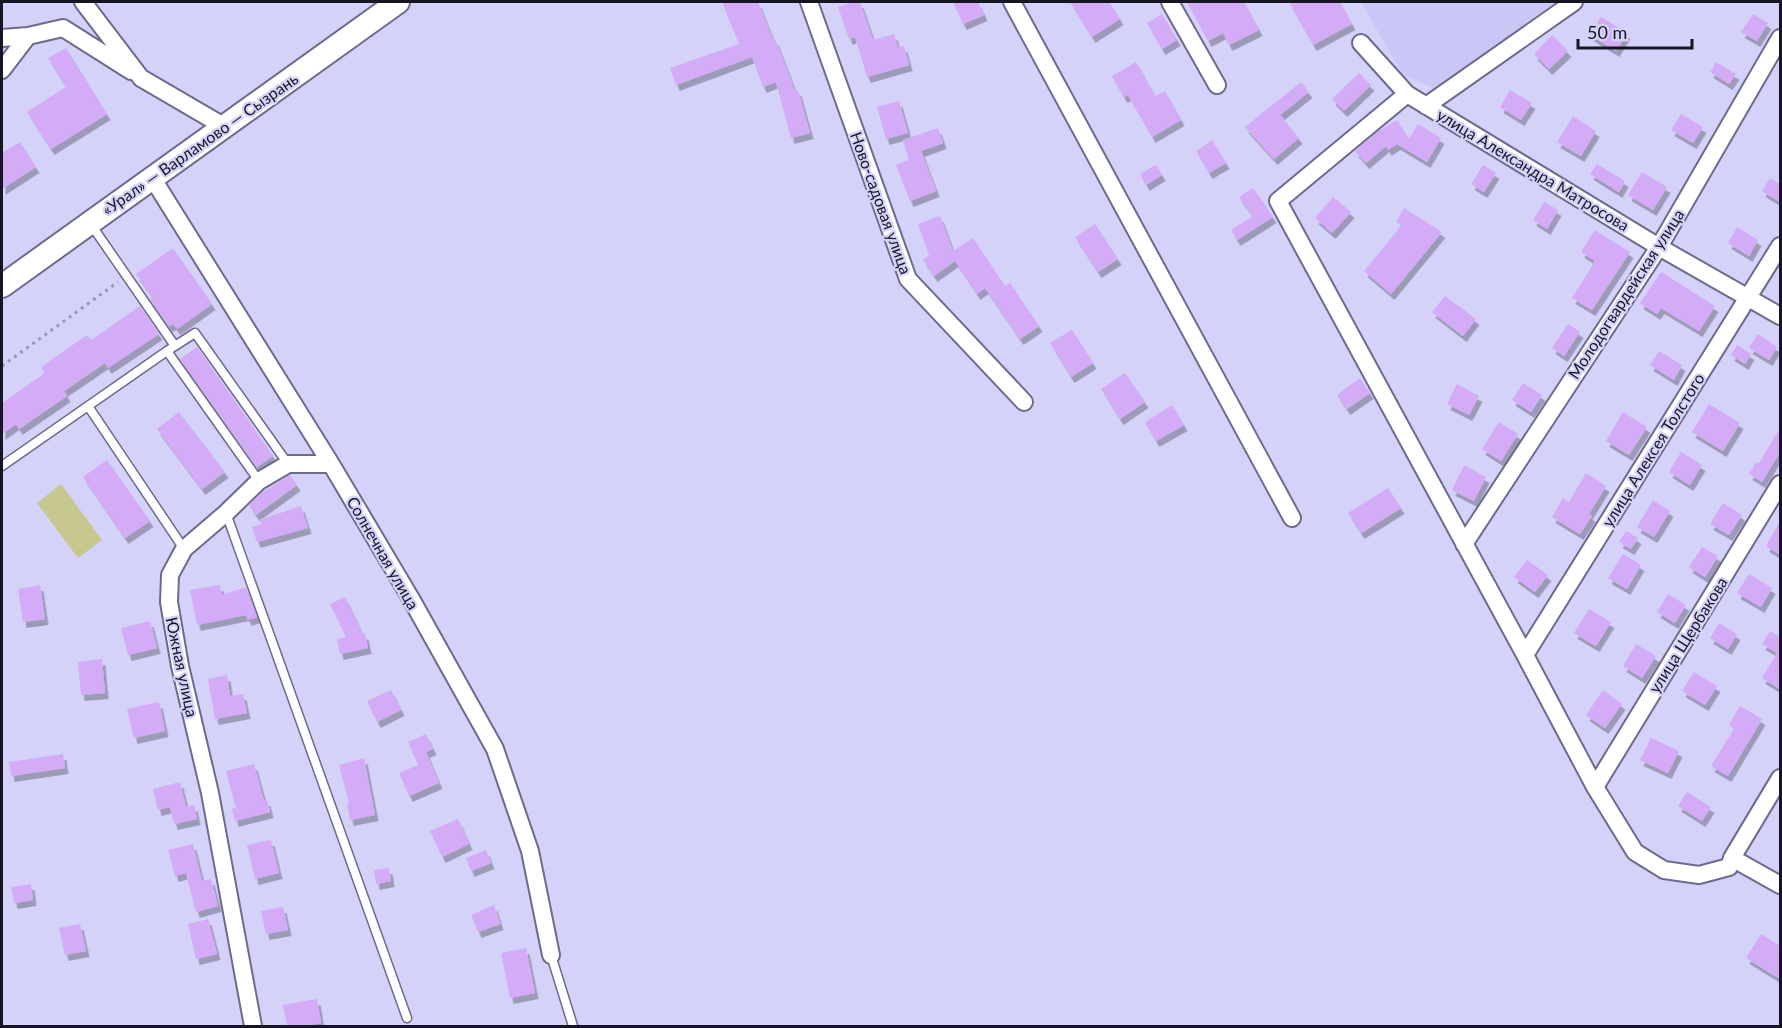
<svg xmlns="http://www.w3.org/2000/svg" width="1782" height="1028" viewBox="0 0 1782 1028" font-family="Lato,sans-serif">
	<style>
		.built { fill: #cac6f6 }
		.green { fill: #c7c88d }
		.building { fill: #d3abf6; filter: url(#shadow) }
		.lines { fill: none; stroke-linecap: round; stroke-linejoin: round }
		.lane-casing { stroke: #6d6a8d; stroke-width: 11 }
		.street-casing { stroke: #6d6a8d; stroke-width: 20 }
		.secondary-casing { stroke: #6d6a8d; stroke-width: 26 }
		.path { stroke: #9896b5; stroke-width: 3; stroke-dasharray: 3 4.5; stroke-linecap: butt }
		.lane { stroke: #fff; stroke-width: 8 }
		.street { stroke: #fff; stroke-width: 16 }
		.secondary { stroke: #fff; stroke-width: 22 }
		.labels { text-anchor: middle; stroke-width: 4.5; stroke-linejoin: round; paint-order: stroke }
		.street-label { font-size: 16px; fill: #161523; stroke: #d5d2fa }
	</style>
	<defs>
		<filter id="shadow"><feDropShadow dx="3.5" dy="6" stdDeviation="0" flood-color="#0004"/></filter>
	</defs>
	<rect width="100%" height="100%" fill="#d5d2fa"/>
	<path class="built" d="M1361,2H1556L1435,89L1402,74Z"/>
	<path class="green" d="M61,484L102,540L78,558L37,503Z"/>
	<path class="building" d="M722,2H758L773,40L775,39L795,91L798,90L810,133L791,138L776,82L763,87L752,57L676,85L670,68L739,44Z
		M854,2H860L873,40L894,34L898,48L904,46L909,65L867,77L855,37L849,39L838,7Z
		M953,2H978L984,15L963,24Z
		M1070,2H1109L1120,19L1092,37Z
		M1187,2H1244L1259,30L1229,45L1223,33L1208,41Z
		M1289,2H1340L1352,24L1313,45Z
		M1162,14L1177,40L1162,49L1147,23Z
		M1753,14L1768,23L1757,41L1741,32Z
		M1601,17L1627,33L1616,51L1590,35Z
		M1552,35L1568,51L1549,69L1534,54Z
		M66,48L107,114L51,149L27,112L66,87L48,58Z
		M1136,62L1155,96L1165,91L1181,120L1152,137L1128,95L1124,97L1112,76Z
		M1716,62L1736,74L1729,84L1710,72Z
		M1359,73L1371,85L1344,111L1332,99Z
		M1301,82L1309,92L1280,115L1299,138L1274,159L1245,127Z
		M1510,90L1532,103L1521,120L1500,107Z
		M899,101L908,133L886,139L877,107Z
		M1681,114L1703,127L1693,143L1671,130Z
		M1573,116L1596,131L1581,156L1557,142Z
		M1397,120L1409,139L1418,124L1441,138L1427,162L1397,144L1388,150L1386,146L1366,163L1355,151L1377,132Z
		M938,128L943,143L921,151L936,191L910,201L896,165L909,160L903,140Z
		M1212,140L1226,163L1209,173L1196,151Z
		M20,142L36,167L2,189V153Z
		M1597,164L1625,181L1619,192L1590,174Z
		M1156,165L1162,175L1146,185L1140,174Z
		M1483,165L1496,173L1484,192L1471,184Z
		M1642,172L1667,187L1653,210L1628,195Z
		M1770,178L1780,184V202L1762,191Z
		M1253,188L1273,217L1237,240L1231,230L1253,216L1239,197Z
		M1333,197L1351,212L1332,233L1315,218Z
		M1544,202L1558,210L1547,229L1533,220Z
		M1404,208L1442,232L1391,294L1364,271L1402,225L1396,222Z
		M940,216L953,251L973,238L1005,286L1010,283L1039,326L1020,339L985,288L977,294L955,261L934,276L923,260L929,255L918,224Z
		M1095,224L1118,259L1098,272L1075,237Z
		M1737,227L1758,240L1749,256L1728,243Z
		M1595,230L1630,252L1592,310L1572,298L1595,261L1581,252Z
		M173,248L212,304L177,329L173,324L169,326L150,299L153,297L136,274Z
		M1661,272L1715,306L1699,331L1661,308L1657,314L1640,303Z
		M1445,296L1476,319L1463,336L1432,312Z
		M140,306L159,334L108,368L105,363L64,391L67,396L19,429L16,424L2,434V403L45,373L41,367L87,335L91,340Z
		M1568,324L1580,332L1564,356L1552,348Z
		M1072,330L1093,363L1071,377L1050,343Z
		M1758,334L1777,347L1769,360L1749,348Z
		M1737,345L1751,354L1745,364L1731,355Z
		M197,347L273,456L257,467L180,359Z
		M1659,351L1682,365L1674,380L1650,365Z
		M1125,373L1145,402L1120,419L1101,389Z
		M1360,378L1370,393L1347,409L1337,395Z
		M1523,383L1542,395L1531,412L1512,400Z
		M1457,384L1479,396L1469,415L1447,404Z
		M1709,404L1740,423L1723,451L1692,432Z
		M1172,405L1184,425L1156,441L1145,422Z
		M179,412L225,472L202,489L157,429Z
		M1623,412L1647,427L1629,455L1606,441Z
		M1499,422L1518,434L1501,461L1482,449Z
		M1780,428V452L1762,482L1749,474L1756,462L1759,463Z
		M1681,452L1702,465L1690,485L1669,472Z
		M107,460L150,521L125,538L83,477Z
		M1464,465L1486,477L1474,501L1452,490Z
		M1586,473L1606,486L1589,514L1592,516L1580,534L1552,517L1563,498L1569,502Z
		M290,475L297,485L256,515L249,505L263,492Z
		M1388,488L1401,508L1361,533L1348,513Z
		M1653,500L1670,511L1654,537L1637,527Z
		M1723,503L1742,515L1729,535L1710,524Z
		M301,506L308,528L257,542L252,527L262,524L259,520Z
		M1780,521V555L1766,546Z
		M1626,531L1638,538L1631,549L1619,542Z
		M1702,547L1718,556L1705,577L1689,567Z
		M1623,554L1641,565L1627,589L1608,578Z
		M1527,560L1548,575L1535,592L1514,577Z
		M1749,574L1772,588L1761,607L1737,593Z
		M40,585L45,619L23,622L18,589Z
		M220,585L222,595L246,587L257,617L248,620L246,615L197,625L190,590Z
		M1668,594L1686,605L1675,623L1657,612Z
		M345,597L362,634L365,633L368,648L340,654L337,639L346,637L330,604Z
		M1589,609L1611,622L1596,646L1574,633Z
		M150,621L157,648L128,655L121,628Z
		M1719,623L1737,634L1728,649L1710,638Z
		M1770,631L1780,637V689L1762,678L1777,653L1762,644Z
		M1636,644L1656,656L1642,678L1623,666Z
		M102,659L105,693L81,695L78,662Z
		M1694,672L1717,686L1705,705L1682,691Z
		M227,675L230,696L243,694L247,713L215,719L208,679Z
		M391,690L401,710L377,722L367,701Z
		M1603,690L1622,704L1605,728L1586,715Z
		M159,702L165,731L134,738L127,709Z
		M1740,706L1762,719L1728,776L1711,766L1734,729L1729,725Z
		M426,734L433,749L426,752L439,783L409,796L399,773L418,765L408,742Z
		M1651,738L1679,751L1668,773L1640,760Z
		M63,754L65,768L11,776L9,762Z
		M364,758L375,815L350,820L347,803H349L339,765Z
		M254,764L264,801L267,800L270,812L235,821L232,809L236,808L226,771Z
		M180,782L186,807L194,805L197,819L174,824L170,807L158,810L153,789Z
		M1687,792L1711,807L1702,821L1678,806Z
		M458,819L469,844L442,857L430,831Z
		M271,840L279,873L255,879L247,845Z
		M193,844L202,881L211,879L218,906L196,912L186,873L175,876L168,850Z
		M486,850L491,863L471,871L466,858Z
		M389,868L391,881L376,884L374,870Z
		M31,884L33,900L14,903L11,887Z
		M494,905L500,924L478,932L471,915Z
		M283,907L288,930L266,934L261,911Z
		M208,919L217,954L196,959L188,924Z
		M80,924L86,951L65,955L59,928Z
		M1761,934L1780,946V979L1746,958Z
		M526,948L535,993L510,998L501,953Z
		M317,999L321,1023L302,1026H287L283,1005Z"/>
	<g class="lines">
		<defs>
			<path id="lane" d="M90,223L175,346
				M167,351L195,333L288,464
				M88,406L184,549
				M2,466L167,351L259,481
				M226,513L407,1018
				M551,955L573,1026"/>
			<path id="street" d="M83,2L141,78L225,127
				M809,2L908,279L1024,402
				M1012,2L1292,518
				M1170,2L1217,85
				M2,38L28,36
				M1361,43L1407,94L1659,247L1780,316
				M2,70L28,36L63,28L131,71
				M1407,94L1278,201L1525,655L1595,787L1635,852L1664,870L1699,875L1729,867L1732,858L1780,778
				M1426,106L1574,2
				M153,179L331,464L410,597L495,749L530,851L551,955
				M1464,544L1659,247L1780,38
				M1525,655L1780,246
				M1595,787L1780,484
				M1732,858L1780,885
				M253,1026L210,793L180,666L169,602L170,575L184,549L226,513L259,481L288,464H331"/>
			<path id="secondary" d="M2,286L398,2"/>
		</defs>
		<use href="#lane" class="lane-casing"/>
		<use href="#street" class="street-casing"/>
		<use href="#secondary" class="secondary-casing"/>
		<path class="path" d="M2,366L118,282"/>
		<use href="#lane" class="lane"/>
		<use href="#street" class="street"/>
		<use href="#secondary" class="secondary"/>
	</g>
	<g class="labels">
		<g class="street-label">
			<text transform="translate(200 144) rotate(-35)" y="6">«Урал» — Варламово — Сызрань</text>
			<text transform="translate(1533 170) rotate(31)" y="6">улица Александра Матросова</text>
			<text transform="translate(881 203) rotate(70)" y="6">Ново-садовая улица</text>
			<text transform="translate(1626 294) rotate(-57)" y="6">Молодогвардейская улица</text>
			<text transform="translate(1653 450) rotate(-58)" y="6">улица Алексея Толстого</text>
			<text transform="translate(383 553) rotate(60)" y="6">Солнечная улица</text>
			<text transform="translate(1688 635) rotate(-58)" y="6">улица Щербакова</text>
			<text transform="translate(182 667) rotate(78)" y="6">Южная улица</text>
		</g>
	</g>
	<rect width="1782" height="1028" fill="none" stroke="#161523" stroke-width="6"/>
	<path d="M1578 39v9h114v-9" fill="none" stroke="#161523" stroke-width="3"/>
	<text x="1587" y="39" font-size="18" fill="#161523" stroke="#d5d2fa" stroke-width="4.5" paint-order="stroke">50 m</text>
</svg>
